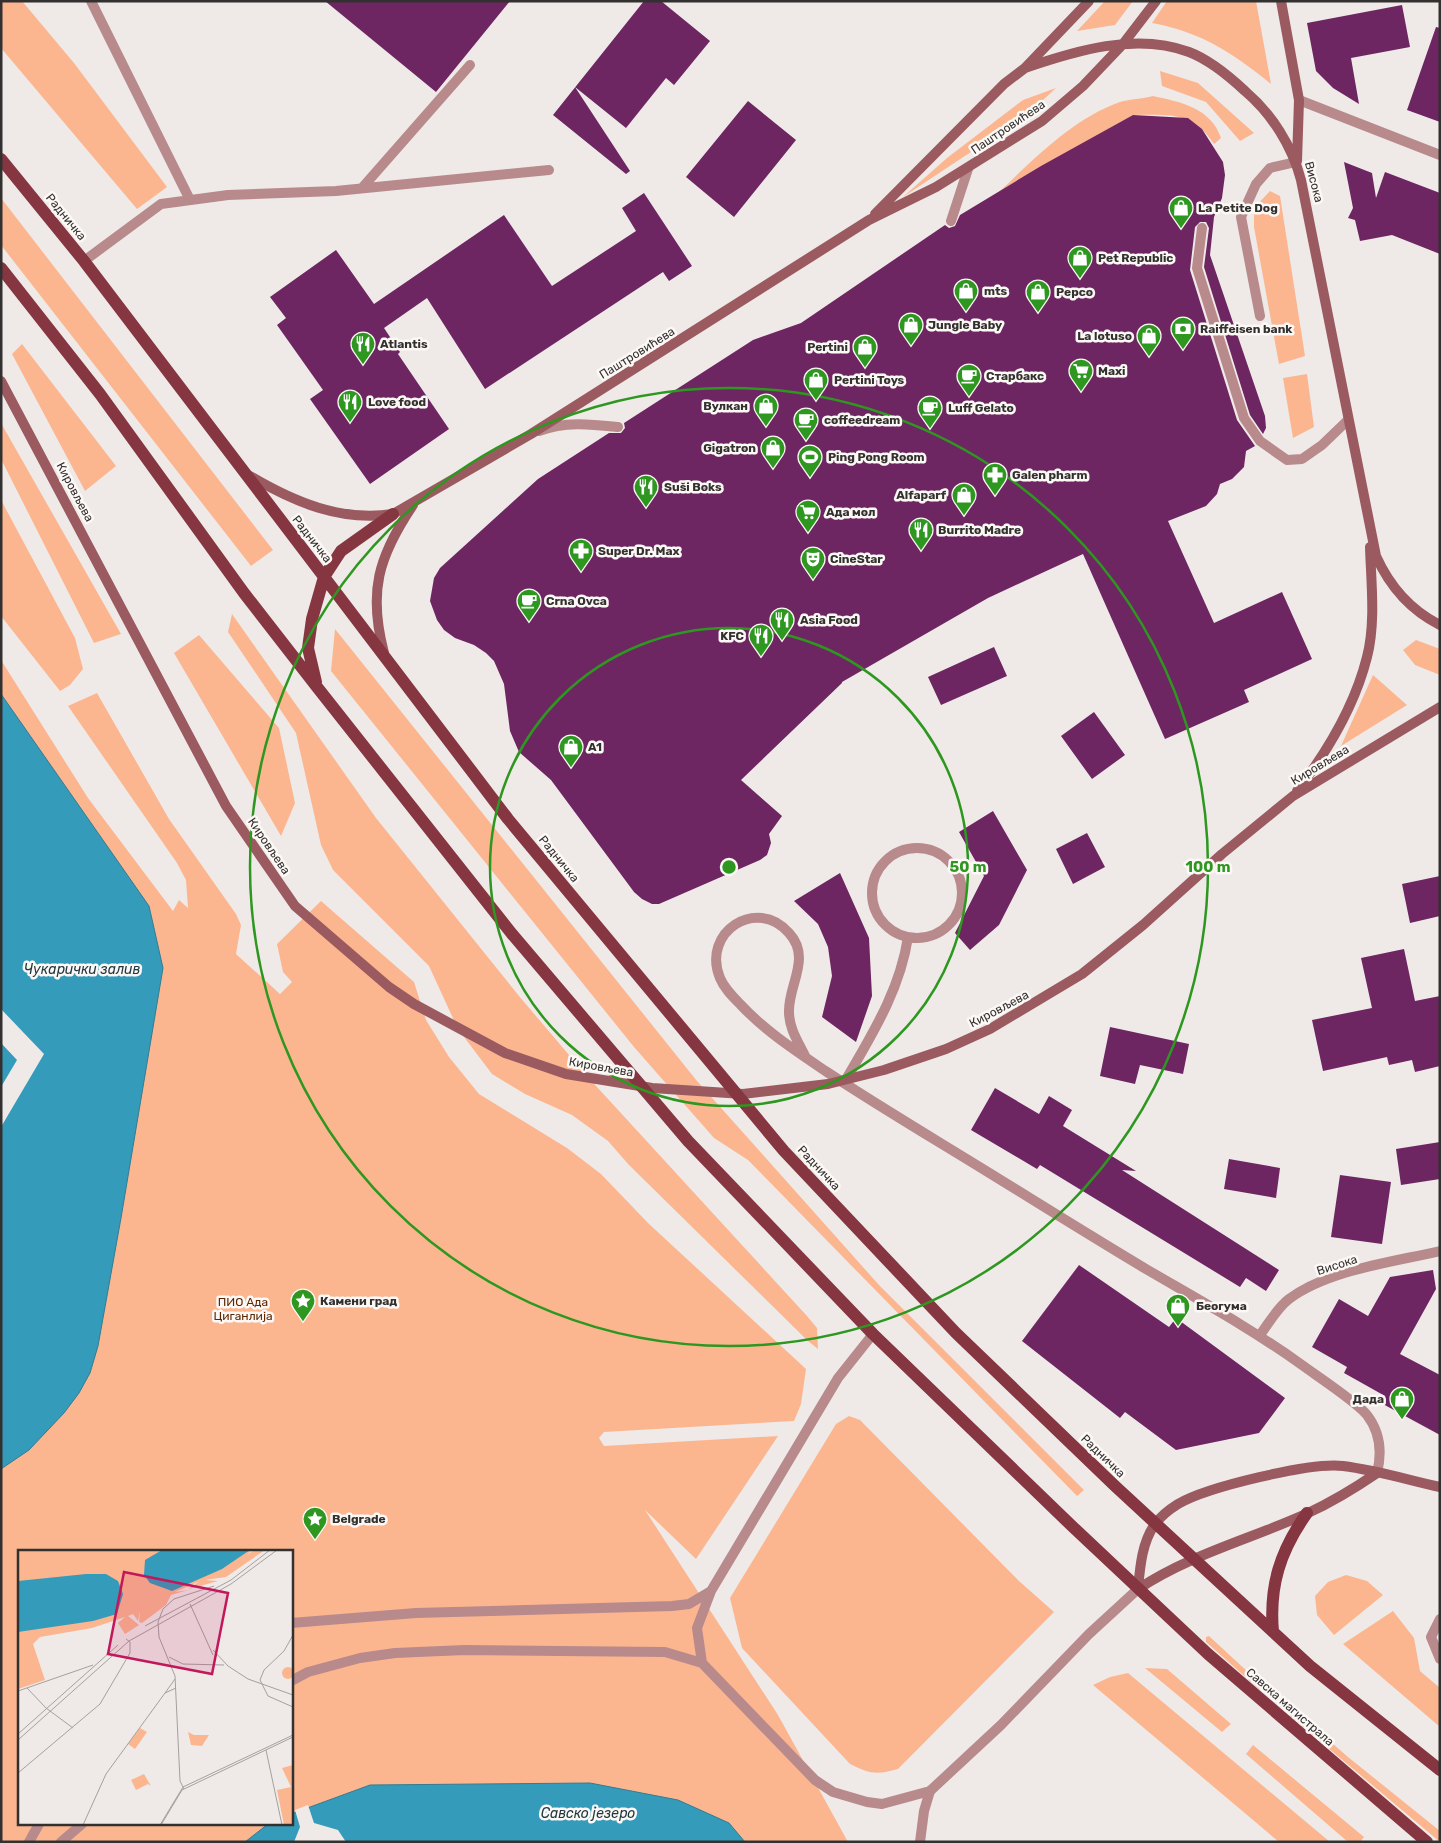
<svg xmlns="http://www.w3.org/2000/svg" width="1441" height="1843" viewBox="0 0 1441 1843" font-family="Rubik,sans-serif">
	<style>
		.green { fill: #fbb690; fill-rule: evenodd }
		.water { fill: #359bba; stroke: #347b91 }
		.pier { fill: #efeae8 }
		.building { fill: #6d2662 }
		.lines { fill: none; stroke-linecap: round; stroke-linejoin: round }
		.lane { stroke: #b88a8c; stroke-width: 10 }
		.street { stroke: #b88a8c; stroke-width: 10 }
		.secondary { stroke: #9b5a60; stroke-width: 10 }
		.primary { stroke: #853640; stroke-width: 12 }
		.ring { fill: none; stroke: #2d9720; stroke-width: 2.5 }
		.labels { text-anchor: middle; stroke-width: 5; stroke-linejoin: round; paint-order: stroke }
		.street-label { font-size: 12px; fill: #333130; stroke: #fcf8f5 }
		.poi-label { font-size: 12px; font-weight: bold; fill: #333130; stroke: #fcf8f5; text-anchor: start }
		.park-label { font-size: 12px; fill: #5e2600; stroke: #fcf8f5 }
		.water-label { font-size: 14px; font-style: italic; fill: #223840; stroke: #fcf8f5 }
		.inset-road { fill: none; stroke: #a4a09e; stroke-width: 1 }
		.view { fill: #c2185b; fill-opacity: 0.15; stroke: #c2185b; stroke-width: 2.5 }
		.inset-edge { fill: none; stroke: #333130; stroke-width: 2.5 }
		.centre { fill: #2d9720; stroke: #fcf8f5; stroke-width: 2.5 }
		.ring-label { font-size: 15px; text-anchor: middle; font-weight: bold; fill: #2d9720; stroke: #fcf8f5; stroke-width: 5; stroke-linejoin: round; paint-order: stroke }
	</style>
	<rect width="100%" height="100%" fill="#efeae8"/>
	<path class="green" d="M1,1H22L74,63L167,187L137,209L1,48Z
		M1105,1H1133L1115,25L1077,31Z
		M1167,1H1256L1271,84C1233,53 1201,32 1152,23Z
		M1160,71L1198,83L1254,133L1240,141L1206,102L1162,86Z
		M1056,88L1028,114L903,197L947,158L1023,100Z
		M1153,96C1181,102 1211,108 1221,138L1214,144C1192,111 1169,115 1133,115L1000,191C1035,158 1074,118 1120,102C1130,99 1142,99 1153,96Z
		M1270,191L1280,196L1305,356L1279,364L1254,227V208Z
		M1,198L273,550L251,566L1,245Z
		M22,344L116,466L85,491L12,354Z
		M1307,374L1314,427L1293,438L1283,378Z
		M1,423L121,634L94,643L1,459Z
		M1,500L75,638L83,669L70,685L60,691L1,616Z
		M232,614L376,818L519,996L586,1075L807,1316L817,1328L818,1349L808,1341L629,1165L608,1141L572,1115L525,1094L492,1074L458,1029L429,966L333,870L321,845L296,733L228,632Z
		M335,629L697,1081L879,1285L1084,1490L1077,1496L748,1160L714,1138L634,1047L331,671Z
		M199,635L279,728L295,803L281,836L174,653Z
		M1416,640L1440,649V675L1415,665L1403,650Z
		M1,660L88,798L173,911L179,900L188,908L186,880L177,863L68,706L97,693L169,819L236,914L241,925L236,954L280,994L292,982L283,972L277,944L321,901L414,982L426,1020L449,1057L479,1094L567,1148L601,1174L648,1223L806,1369L801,1404L794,1421L604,1432L599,1438L604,1446L778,1436L696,1559L645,1510L778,1715L848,1842H1ZM19,1552H291V1824H19Z
		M1373,675L1407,705L1341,746Z
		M849,1416L860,1420L1019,1581L1054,1612L898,1769C877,1775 869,1774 850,1764L742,1648L730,1598L836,1424Z
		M1346,1575L1367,1581L1383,1595L1334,1635L1317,1615L1315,1596L1328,1582Z
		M1393,1611L1414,1638L1420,1671L1440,1688V1727L1343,1644Z
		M1209,1636L1262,1685L1259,1689L1206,1642V1637Z
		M1145,1668L1167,1669L1231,1724L1222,1732Z
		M1128,1673L1330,1842H1279L1093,1685L1110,1677Z
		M1293,1709L1348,1757L1440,1831V1842L1289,1715Z
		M1253,1745L1364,1837L1360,1842H1348L1246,1754Z"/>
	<path class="water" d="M1,694L149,906L163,968L121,1218L98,1346L90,1373L79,1393L64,1413L29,1450L1,1469Z
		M590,1783L678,1800L729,1823L745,1842H245L268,1824H291V1814L370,1785Z"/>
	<path class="pier" d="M1,1009L44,1054L1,1127V1087L17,1060L1,1043Z
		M308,1805L314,1823L338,1830L346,1842H294L300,1827L295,1810Z"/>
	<path class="building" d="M325,1H510L436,92Z
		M644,1H661L710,41L674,85L666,78L626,128L575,87L630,171L626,174L553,115Z
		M1402,5L1410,47L1351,58L1359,104L1333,88L1316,71L1307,23Z
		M1436,27L1440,28V122L1407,110Z
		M748,101L796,140L734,217L686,177Z
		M1133,115L1188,118L1202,129L1223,162L1225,175L1222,198L1214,217L1210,255L1265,416L1266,428L1263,434L1250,415L1204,267L1209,228L1206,222H1200L1195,227L1190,270L1237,420L1255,446L1246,451L1244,467L1232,479L1220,484L1217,494L1206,506L1168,521L1214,623L1282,592L1312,659L1244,690L1249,702L1165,739L1083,554L988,598L842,682V683L741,780L782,816L769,834L771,843L767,855L760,860L659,904H652L642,899L634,892L551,780L519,752L510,731L504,684L494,661L486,653L474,645L455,638L444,630L437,620L430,601L434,578L440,568L538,479L609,433H621L625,428L624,423L753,340L801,323L945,225L949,228L955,226L960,215L1041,166Z
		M1344,162L1372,173L1376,198L1385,172L1440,193V254L1392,235L1360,241L1355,220L1348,218L1353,208Z
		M644,193L692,266L669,281L663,272L485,389L427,298L384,328L400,352L398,354L449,429L370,484L310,399L323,390L277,325L286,318L270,297L336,250L374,304L504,215L552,286L636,231L622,208Z
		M994,647L1007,676L941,705L928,677Z
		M1094,712L1125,755L1092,779L1061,736Z
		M993,811L1027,870L999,925L970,950L955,933L984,876L959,832Z
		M1087,833L1105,867L1073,884L1056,849Z
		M840,873L869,938L872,996L856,1042L822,1017L832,976L828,947L818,924L794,901Z
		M1440,876V916L1410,923L1402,884Z
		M1404,949L1415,1001L1440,996V1066L1415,1072L1412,1060L1389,1065L1387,1057L1323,1071L1312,1020L1372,1008L1361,958Z
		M1110,1027L1189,1044L1183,1074L1140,1065L1135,1084L1100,1076Z
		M995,1088L1039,1114L1049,1096L1072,1110L1063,1126L1136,1171L1122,1170L1279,1270L1266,1291L1246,1278L1240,1287L1040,1165L1037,1169L971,1130Z
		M1440,1142V1179L1401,1185L1396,1149Z
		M1229,1159L1280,1168L1276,1198L1224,1189Z
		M1340,1175L1391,1182L1382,1244L1331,1237Z
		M1079,1265L1169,1327L1176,1318L1285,1398L1259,1433L1176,1450L1125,1412L1120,1418L1022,1341Z
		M1433,1270L1436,1289L1400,1354L1440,1375V1435L1381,1403L1385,1396L1344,1373L1347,1367L1312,1347L1339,1299L1368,1316L1390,1277Z"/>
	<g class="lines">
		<path class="lane" d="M91,1L190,200
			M362,188L470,65
			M951,221L968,169
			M1202,228L1197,268L1244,418L1260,441L1287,460L1302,459L1322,445L1348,420
			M84,261L161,204L228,195L336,191L549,170
			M1260,316L1241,217L1256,184L1270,168L1296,162
			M539,431C566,421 590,424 618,427
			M872 893a45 45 0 1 1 90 0a45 45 0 1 1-90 0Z
			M844,1083C871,1036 900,991 908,937
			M1440,1619L1431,1637L1440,1659
			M920,1842L924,1811L930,1791"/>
		<path class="street" d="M1299,100L1440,155
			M806,1058C799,1043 789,1029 789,1012C788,985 812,958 789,933C757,896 701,932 720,978C724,988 732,996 740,1004C765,1031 796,1051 827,1072C880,1107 936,1140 991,1174C1043,1206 1094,1238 1146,1269C1199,1300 1252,1329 1302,1365C1317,1376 1357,1402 1367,1415C1380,1432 1382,1453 1377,1473
			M1260,1335C1269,1323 1277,1308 1289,1299C1328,1270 1393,1262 1440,1251
			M291,1623L416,1613L672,1606L689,1604L711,1591
			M702,1663L697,1628L711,1591L838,1378L873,1334
			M291,1681L308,1672L360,1658L395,1653L465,1650L665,1652L702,1663L815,1780L833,1792L867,1802L882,1804L930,1791L1001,1725L1089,1634L1138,1589
			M29,1842L39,1824
			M61,1842L82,1824"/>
		<path class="secondary" d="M1281,1L1299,100L1297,161
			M1025,68C1075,51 1136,32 1189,52C1210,60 1229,76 1245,91C1272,114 1292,146 1301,180L1376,556C1390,587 1410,610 1440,625
			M875,214L1004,84L1025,68L1089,1
			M1,381L226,806L295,906L389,987L414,1004L505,1053L566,1074L652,1088L743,1094L828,1084L884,1070L946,1049L990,1029L1082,974L1143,925L1222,854L1293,796L1440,707
			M250,476C294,502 341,522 393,514L531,434L869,220L936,187L1042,121L1083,86L1123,44L1156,1
			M384,653C368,592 378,557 413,505
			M1297,791C1327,752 1355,705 1367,657C1376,622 1371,582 1370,547
			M1138,1589C1140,1567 1142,1542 1155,1524C1161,1516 1170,1509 1178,1504C1207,1487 1311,1462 1343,1466C1376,1470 1408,1480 1440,1487
			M1138,1589C1191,1554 1251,1539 1308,1513C1332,1502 1355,1488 1377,1473"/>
		<path class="primary" d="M1,159L84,261L508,819L784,1151L956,1333L1115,1486L1310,1666L1440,1770
			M1,268L100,394L244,593L317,687L512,934L688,1141L873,1334L1074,1528L1208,1654L1427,1842
			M316,682L308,648L312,619L324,577L341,551L393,514
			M1273,1632C1269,1586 1280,1551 1307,1513"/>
	</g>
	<g class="ring">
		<circle cx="729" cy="867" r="239"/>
		<circle cx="729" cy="867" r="479"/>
	</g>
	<defs>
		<symbol id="shop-pin" viewBox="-11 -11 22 30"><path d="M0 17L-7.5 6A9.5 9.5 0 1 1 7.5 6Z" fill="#2d9720" stroke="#fcf8f5"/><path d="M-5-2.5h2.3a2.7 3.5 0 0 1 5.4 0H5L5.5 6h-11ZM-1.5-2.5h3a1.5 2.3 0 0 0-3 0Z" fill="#fff"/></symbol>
		<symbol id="bank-pin" viewBox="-11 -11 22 30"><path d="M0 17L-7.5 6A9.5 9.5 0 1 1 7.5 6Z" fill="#2d9720" stroke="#fcf8f5"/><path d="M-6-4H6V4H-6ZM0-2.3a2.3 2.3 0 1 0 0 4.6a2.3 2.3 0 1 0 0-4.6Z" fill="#fff"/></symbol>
		<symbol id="restaurant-pin" viewBox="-11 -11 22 30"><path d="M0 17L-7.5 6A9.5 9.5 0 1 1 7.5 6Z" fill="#2d9720" stroke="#fcf8f5"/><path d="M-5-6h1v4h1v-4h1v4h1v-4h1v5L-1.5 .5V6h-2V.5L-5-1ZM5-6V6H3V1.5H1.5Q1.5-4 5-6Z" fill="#fff"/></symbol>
		<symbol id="supermarket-pin" viewBox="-11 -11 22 30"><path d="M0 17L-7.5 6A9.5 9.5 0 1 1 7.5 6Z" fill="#2d9720" stroke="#fcf8f5"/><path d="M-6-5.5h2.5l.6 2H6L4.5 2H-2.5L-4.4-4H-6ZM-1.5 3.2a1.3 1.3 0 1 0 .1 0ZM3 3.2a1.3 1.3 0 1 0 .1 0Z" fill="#fff"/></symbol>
		<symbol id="cafe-pin" viewBox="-11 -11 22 30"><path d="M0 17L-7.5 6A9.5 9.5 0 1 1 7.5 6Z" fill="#2d9720" stroke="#fcf8f5"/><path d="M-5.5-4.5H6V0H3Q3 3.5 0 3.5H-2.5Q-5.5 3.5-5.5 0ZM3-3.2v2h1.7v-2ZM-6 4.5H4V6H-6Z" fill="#fff"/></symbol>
		<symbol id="stadium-pin" viewBox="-11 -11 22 30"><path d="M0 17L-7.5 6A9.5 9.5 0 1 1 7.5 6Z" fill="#2d9720" stroke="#fcf8f5"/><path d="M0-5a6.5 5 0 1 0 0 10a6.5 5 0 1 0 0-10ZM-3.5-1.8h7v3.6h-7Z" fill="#fff"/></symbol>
		<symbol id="pharmacy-pin" viewBox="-11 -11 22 30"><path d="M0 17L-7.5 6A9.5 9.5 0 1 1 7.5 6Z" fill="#2d9720" stroke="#fcf8f5"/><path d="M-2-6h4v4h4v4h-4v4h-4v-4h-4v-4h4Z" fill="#fff"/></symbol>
		<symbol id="theatre-pin" viewBox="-11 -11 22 30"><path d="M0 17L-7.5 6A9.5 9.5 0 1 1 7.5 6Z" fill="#2d9720" stroke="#fcf8f5"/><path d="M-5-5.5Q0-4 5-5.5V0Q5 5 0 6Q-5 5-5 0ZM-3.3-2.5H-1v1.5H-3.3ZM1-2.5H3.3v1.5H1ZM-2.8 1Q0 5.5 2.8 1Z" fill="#fff"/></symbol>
		<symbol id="sight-pin" viewBox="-11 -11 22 30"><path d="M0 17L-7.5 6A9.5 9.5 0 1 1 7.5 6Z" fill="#2d9720" stroke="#fcf8f5"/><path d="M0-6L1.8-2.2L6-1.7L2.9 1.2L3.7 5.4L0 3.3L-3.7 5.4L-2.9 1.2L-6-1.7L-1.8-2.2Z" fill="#fff"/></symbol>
	</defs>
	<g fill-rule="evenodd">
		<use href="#shop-pin" x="1167" y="194" width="28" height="38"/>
		<use href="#shop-pin" x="1066" y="244" width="28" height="38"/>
		<use href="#shop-pin" x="952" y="277" width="28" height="38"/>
		<use href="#shop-pin" x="1024" y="278" width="28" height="38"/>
		<use href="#shop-pin" x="897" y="311" width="28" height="38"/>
		<use href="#bank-pin" x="1169" y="315" width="28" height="38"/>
		<use href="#shop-pin" x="1135" y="322" width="28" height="38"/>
		<use href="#restaurant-pin" x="349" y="330" width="28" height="38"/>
		<use href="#shop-pin" x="851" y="333" width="28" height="38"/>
		<use href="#supermarket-pin" x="1067" y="357" width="28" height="38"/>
		<use href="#cafe-pin" x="955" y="362" width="28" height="38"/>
		<use href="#shop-pin" x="802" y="366" width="28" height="38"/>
		<use href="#restaurant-pin" x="336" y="388" width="28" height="38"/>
		<use href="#shop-pin" x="752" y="392" width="28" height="38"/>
		<use href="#cafe-pin" x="916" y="394" width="28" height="38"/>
		<use href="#cafe-pin" x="792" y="406" width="28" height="38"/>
		<use href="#shop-pin" x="759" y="434" width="28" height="38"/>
		<use href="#stadium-pin" x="796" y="443" width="28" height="38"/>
		<use href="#pharmacy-pin" x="981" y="461" width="28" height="38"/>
		<use href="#restaurant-pin" x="632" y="473" width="28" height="38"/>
		<use href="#shop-pin" x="950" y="481" width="28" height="38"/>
		<use href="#supermarket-pin" x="794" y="498" width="28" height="38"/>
		<use href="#restaurant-pin" x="907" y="516" width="28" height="38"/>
		<use href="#pharmacy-pin" x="567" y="537" width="28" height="38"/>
		<use href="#theatre-pin" x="799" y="545" width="28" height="38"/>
		<use href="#cafe-pin" x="515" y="587" width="28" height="38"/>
		<use href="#restaurant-pin" x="768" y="606" width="28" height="38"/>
		<use href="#restaurant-pin" x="747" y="622" width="28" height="38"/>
		<use href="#shop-pin" x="557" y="733" width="28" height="38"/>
		<use href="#sight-pin" x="289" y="1287" width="28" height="38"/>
		<use href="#shop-pin" x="1164" y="1292" width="28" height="38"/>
		<use href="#shop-pin" x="1388" y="1385" width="28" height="38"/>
		<use href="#sight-pin" x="301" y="1505" width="28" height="38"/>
	</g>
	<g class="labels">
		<g class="street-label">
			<text transform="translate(1008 127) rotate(-34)" y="4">Паштровићева</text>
			<text transform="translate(1314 182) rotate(75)" y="4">Висока</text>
			<text transform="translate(66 217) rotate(51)" y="4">Радничка</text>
			<text transform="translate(637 353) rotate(-32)" y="4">Паштровићева</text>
			<text transform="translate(75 492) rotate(62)" y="4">Кировљева</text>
			<text transform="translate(312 539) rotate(52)" y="4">Радничка</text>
			<text transform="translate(1320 765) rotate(-31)" y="4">Кировљева</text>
			<text transform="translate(269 846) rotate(56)" y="4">Кировљева</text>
			<text transform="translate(559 859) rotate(51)" y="4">Радничка</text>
			<text transform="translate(999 1009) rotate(-28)" y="4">Кировљева</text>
			<text transform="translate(601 1067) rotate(10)" y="4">Кировљева</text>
			<text transform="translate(819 1168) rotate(47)" y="4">Радничка</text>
			<text transform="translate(1337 1265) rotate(-18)" y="4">Висока</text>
			<text transform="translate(1103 1456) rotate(44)" y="4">Радничка</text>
			<text transform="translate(1290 1707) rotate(41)" y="4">Савска магистрала</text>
		</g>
		<g class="poi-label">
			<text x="1198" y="212">La Petite Dog</text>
			<text x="1098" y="262">Pet Republic</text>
			<text x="984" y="295">mts</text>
			<text x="1056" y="296">Pepco</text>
			<text x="928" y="329">Jungle Baby</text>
			<text x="1200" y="333">Raiffeisen bank</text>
			<text x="1132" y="340" text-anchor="end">La lotuso</text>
			<text x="380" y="348">Atlantis</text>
			<text x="848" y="351" text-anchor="end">Pertini</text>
			<text x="1098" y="375">Maxi</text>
			<text x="986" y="380">Старбакс</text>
			<text x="834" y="384">Pertini Toys</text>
			<text x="368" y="406">Love food</text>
			<text x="748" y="410" text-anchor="end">Вулкан</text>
			<text x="948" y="412">Luff Gelato</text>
			<text x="824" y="424">coffeedream</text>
			<text x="756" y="452" text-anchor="end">Gigatron</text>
			<text x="828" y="461">Ping Pong Room</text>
			<text x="1012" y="479">Galen pharm</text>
			<text x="664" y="491">Suši Boks</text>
			<text x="946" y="499" text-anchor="end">Alfaparf</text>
			<text x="826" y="516">Ада мол</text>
			<text x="938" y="534">Burrito Madre</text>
			<text x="598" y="555">Super Dr. Max</text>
			<text x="830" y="563">CineStar</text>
			<text x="546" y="605">Crna Ovca</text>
			<text x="800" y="624">Asia Food</text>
			<text x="744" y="640" text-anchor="end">KFC</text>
			<text x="588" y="751">A1</text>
			<text x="320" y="1305">Камени град</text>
			<text x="1196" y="1310">Беогума</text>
			<text x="1384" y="1403" text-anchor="end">Дада</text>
			<text x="332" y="1523">Belgrade</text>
		</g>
		<g class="park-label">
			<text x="243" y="1306">ПИО Ада<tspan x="243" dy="14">Циганлија</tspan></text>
		</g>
		<g class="water-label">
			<text x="82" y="974">Чукарички залив</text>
			<text x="588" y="1818">Савско језеро</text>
		</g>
	</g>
	<g transform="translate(18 1550)">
		<rect width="275" height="275" fill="#efeae8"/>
		<path d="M0,0H234L229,5L236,0H247L208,27L187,30L200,31L171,39L180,32L157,42L170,40L153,45L148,55L124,73L121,72L122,61L120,71L115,64L110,66L121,75L107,84L100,73L107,67L74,78L22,87L15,94L27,130L0,139ZM264 123a6 6 0 1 1 12 0a6 6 0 1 1-12 0ZM122,178L129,182L117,199L110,194ZM170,182L176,185H191L184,196L173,195ZM275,215V275H266L259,240L273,237L264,218ZM126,224L133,236L130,234L118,240L113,230Z" fill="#fbb690"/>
		<path d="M144,0H232L204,19L154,41L132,33L126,25L127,10ZM68,24H88L100,31L105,44L99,64L75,71L0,82V31Z" fill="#359bba"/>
		<path class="inset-road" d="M172,54L195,105M127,76L213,30L252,0M275,85L266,101L246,120L242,130L250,146L275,157M195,100L210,116L230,129L275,145M151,107L165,114L206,115M9,138L28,158L55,178M0,141L75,115M147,143L157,129M0,184L100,95M0,190L111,91L213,34L259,0M248,200L264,275M0,223L82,154L112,103V92L108,89M166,239L162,231L157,126L141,87L140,72L145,59L156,49L196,36M65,275L88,224L147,143L158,138M142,275L165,237L275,185M143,275L164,240L275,187"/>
		<path class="view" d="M106,22L210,43L194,124L90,104Z"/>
		<rect width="275" height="275" class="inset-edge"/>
	</g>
	<circle cx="729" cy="867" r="8" class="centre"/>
	<g class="ring-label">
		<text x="968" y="872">50 m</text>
		<text x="1208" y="872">100 m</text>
	</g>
	<rect width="1441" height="1843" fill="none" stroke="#333130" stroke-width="5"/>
</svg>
